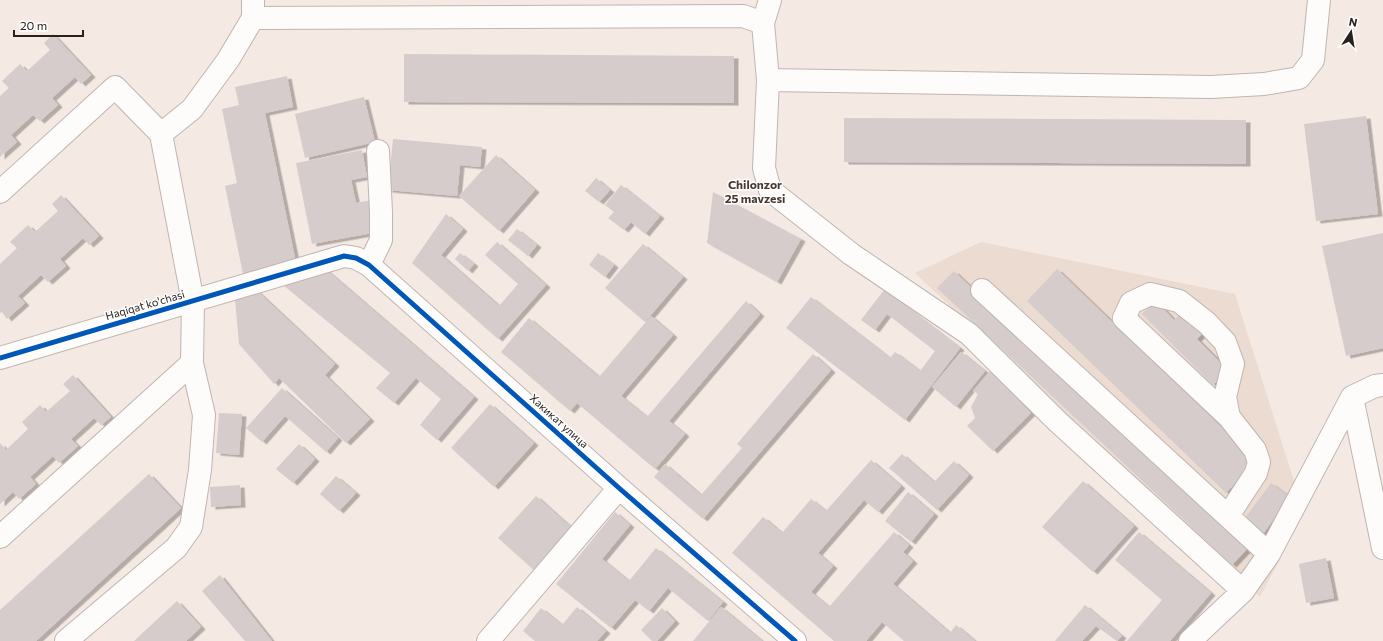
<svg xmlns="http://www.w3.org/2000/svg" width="1383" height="641" viewBox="0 0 1383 641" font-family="Commissioner,sans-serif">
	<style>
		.industrial { fill: #ebdbd0 }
		.building { fill: #d5cccb; filter: url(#shadow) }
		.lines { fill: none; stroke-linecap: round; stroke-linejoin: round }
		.minor-casing { stroke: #beb5b0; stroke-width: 24 }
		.minor { stroke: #fefcfb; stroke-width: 22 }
		.cycleway-casing { stroke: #fff; stroke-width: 8 }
		.cycleway { stroke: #0057b8; stroke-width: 5 }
		.labels { text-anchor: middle; stroke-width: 3; stroke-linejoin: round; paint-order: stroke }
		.street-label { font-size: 11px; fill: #28211d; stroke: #fff }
		.neighbourhood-label { font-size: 12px; font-weight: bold; fill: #483830; stroke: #fff }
	</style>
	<defs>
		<filter id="shadow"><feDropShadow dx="4.5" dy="2.5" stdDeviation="0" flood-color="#0004"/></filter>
	</defs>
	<rect width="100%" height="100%" fill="#f5e9e3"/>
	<path class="industrial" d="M981,242L1235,294L1304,513L1260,597L915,273Z"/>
	<path class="building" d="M53,34L91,75L81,84L75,77L52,98L58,105L40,121L33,115L11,135L17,142L0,157V96L9,88L2,81L20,64L27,71L50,50L44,43Z
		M404,54L734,56V103L404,102Z
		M287,76L293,107L265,113L296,263L243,274L225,186L237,183L222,109L239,105L235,87Z
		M364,97L375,142L305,158L295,114Z
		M1366,116L1378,214L1316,221L1304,124Z
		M844,118L1246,120V164L844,162Z
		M393,139L482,147L480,167L460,165L457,196L388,190Z
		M362,150L367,177L351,180L356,203L372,200L378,232L312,244L296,163Z
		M496,155L535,190L499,231L459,196Z
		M596,178L610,190L599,202L585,191Z
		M621,185L660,216L645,234L631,222L624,230L608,218L614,212L605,205Z
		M713,192L801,239L777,282L707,243Z
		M61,195L99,236L89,245L83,238L60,259L66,266L48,282L41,275L18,296L25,303L7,319L2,312L0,313V264L17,248L10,242L28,225L35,232L58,211L52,204Z
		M446,214L463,229L441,255L499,306L518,284L485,255L497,242L546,285L498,339L412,263Z
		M517,229L537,245L528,256L508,240Z
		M1383,233V348L1346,356L1322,246Z
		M643,244L683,277L645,322L605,288Z
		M460,253L474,264L468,271L455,259Z
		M598,253L614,265L605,277L589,265Z
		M323,267L474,397L437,440L420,425L441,399L416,378L394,403L376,388L390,373L283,285Z
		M1057,269L1257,461L1226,493L1027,301Z
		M954,271L1248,548L1232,565L937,288Z
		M256,290L335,364L325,375L370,419L346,443L279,378L274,384L239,344L235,300Z
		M884,290L960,348L905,420L786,328L811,297L890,358L895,352L920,371L935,351L887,314L875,330L861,320Z
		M1155,300L1174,320L1184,310L1205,331L1197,339L1228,370L1213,385L1142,314Z
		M746,301L760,314L669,421L685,434L655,469L577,403L570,411L501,352L529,318L599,377L651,316L673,335L621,396L647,417Z
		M961,352L985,371L956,407L932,387Z
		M813,354L831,370L703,519L654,477L665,464L701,495L742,448L737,444Z
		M990,371L1031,413L993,451L967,426L975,418L971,407L978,394L973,391Z
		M73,375L111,417L101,425L94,418L71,439L78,446L59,463L53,456L30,477L36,484L19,499L13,492L0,504V443L6,450L28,429L22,422L40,405L46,412L70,391L63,384Z
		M282,388L338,438L326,452L285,416L262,442L246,428Z
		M490,404L534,443L494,487L451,448Z
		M219,413L242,414L239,455L216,453Z
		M299,444L315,459L293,483L276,469Z
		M902,454L934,482L954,461L969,475L937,510L889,468Z
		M871,460L901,486L878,512L864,500L818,553L833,566L811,592L829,607L894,532L909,545L903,552L913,561L893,584L950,633L956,625L975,641H904L882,622L866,641H834L732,553L763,517L782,533L811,499L826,511Z
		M149,474L181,508L36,641H0V610Z
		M336,476L356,493L339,511L320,494Z
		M1083,481L1134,526L1093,572L1042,527Z
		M1271,483L1290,497L1261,537L1242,522Z
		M240,485L241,505L211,507L210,487Z
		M908,492L934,514L911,542L885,521Z
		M536,496L575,531L537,573L498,538Z
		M615,512L630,525L602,559L629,581L656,548L723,602L708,621L668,588L649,611L635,600L611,628L556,584Z
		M1139,532L1211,593L1170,641H1127L1162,600L1115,560Z
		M1326,558L1334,598L1306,603L1299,564Z
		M220,575L272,641H245L202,591Z
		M177,601L201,627L186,641H134Z
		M1085,605L1122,636L1117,641L1096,626L1082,641H1055Z
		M577,607L606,631L597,641H535L523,631L541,608L562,625Z
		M721,607L762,641H693Z
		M662,608L675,621L657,641H652L641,630Z"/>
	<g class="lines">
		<defs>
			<path id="minor" d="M253,18L743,16L763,23L768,80L764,168L770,190L851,254L969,334L1058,422L1243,591
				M763,23L770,0
				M768,80L1211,87L1264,84L1299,78L1313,60L1319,0
				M0,192L115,87L161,134
				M369,265L381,240V212L378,151
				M982,290L1269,554
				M0,358L344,256L356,258L369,265L619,488L795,641
				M1352,397L1383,548
				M1228,516L1256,473L1259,462L1255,450L1229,417L1124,318L1131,303L1150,294L1179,301L1207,323L1225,342L1233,364L1225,397L1229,417
				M0,537L192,363L193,302L161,134L192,109L228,60L253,18V0
				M66,641L176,548L191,527L200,470L204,415L192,363
				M488,641L619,488
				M1190,641L1243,591L1269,554L1352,397L1375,386L1383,385"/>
		</defs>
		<use href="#minor" class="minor-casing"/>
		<use href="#minor" class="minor"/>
		<defs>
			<path id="cycleway" d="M0,358L344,256L356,258L369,265L619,488L795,641"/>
		</defs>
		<use href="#cycleway" class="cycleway-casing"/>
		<use href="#cycleway" class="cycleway"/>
	</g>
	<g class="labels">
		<g class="street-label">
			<text transform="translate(145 305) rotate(-16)" y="4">Haqiqat ko'chasi</text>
			<text transform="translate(559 421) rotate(42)" y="4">Хакикат улица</text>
		</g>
		<g class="neighbourhood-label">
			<text x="755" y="189">Chilonzor<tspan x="755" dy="14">25 mavzesi</tspan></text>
		</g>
	</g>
	<g transform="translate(1351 32) rotate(12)" stroke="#ffffff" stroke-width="3" paint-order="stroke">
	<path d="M0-3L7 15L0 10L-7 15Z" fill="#28211d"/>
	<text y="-6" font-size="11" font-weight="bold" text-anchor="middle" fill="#28211d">N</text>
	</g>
	<path d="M14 30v6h69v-6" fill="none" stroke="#28211d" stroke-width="2"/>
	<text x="20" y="30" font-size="12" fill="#28211d" stroke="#ffffff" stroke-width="3" paint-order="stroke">20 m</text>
</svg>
